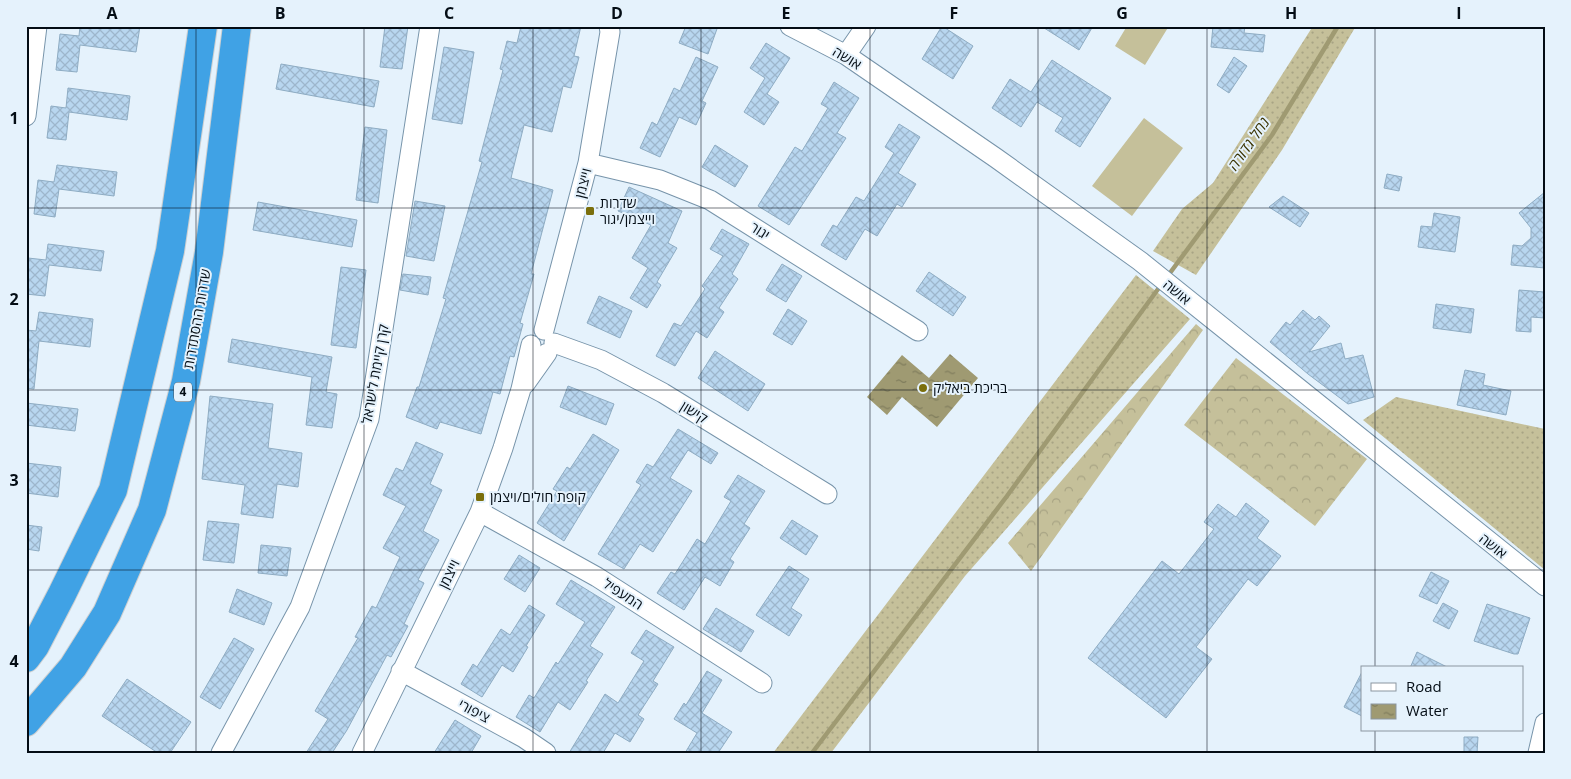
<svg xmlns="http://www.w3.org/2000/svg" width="1571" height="779" viewBox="0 0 1571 779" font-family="'Open Sans','Noto Sans Hebrew',sans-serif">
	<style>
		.grass { fill: url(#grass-dots) }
		.forest { fill: url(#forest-crowns) }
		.pitch { fill: #c5c09a }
		.water { fill: url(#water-ripples) }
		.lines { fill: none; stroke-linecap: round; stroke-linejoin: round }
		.stream { stroke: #9f9a72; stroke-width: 4.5 }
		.building { fill: url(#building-cross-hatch); stroke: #8eacc3 }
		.minor-casing { stroke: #7794aa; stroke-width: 21 }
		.highway-casing { stroke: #cdcfd0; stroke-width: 30 }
		.minor { stroke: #fff; stroke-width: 19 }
		.highway { stroke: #40a2e5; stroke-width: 28 }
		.grid { fill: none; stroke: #040d15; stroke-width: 1; stroke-opacity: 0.55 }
		.poi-dot { fill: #7b6f0c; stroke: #e5f2fc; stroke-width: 2 }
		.labels { text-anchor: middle; stroke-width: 4; stroke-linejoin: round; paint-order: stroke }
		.shield { fill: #e5f2fc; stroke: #48525a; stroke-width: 1 }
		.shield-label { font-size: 12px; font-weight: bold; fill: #040d15 }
		.street-label { font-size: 14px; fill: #040d15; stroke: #e5f2fc }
		.poi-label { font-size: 14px; fill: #040d15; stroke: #e5f2fc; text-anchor: start }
		.water-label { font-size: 15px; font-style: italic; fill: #3a3300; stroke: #e5f2fc }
		.neatline { fill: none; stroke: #040d15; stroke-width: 2 }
		.grid-label { font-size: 16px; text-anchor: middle; font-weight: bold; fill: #040d15 }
	</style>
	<defs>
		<pattern id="grass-dots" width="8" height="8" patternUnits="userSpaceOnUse" patternTransform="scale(1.25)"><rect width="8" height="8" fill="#c5c09a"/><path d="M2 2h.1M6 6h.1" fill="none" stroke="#a8a484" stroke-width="1.8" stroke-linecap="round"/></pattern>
		<pattern id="forest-crowns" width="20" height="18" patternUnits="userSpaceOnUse" patternTransform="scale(1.25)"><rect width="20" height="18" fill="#c5c09a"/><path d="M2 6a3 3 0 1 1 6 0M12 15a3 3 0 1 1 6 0" fill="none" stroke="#a8a484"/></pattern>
		<pattern id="water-ripples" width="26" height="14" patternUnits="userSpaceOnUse" patternTransform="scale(1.25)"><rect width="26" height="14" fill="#9f9a72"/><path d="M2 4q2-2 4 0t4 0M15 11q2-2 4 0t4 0" fill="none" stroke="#7f7c5c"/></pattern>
		<pattern id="building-cross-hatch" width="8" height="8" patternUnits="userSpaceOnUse" patternTransform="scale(1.25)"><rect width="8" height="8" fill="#b8d6ef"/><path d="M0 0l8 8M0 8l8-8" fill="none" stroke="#9db6cc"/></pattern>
	</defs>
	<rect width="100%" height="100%" fill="#e5f2fc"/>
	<path class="grass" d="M1313,26H1356L1282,150L1196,275L1153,251L1182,209L1213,183Z
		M1136,275L1190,319L965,576L831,753H773Z
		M1396,397L1545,429V570L1363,420Z"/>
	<path class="forest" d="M1196,324L1203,330L1031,571L1008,543Z
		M1236,358L1367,459L1315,526L1184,425Z"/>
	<path class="pitch" d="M1127,26H1169L1145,65L1115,46Z
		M1144,118L1183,148L1132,216L1092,186Z"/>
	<path class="water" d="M950,354L978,378L937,427L902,397L887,415L867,397L902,355L929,378Z"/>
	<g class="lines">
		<path class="stream" d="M1167,277L1272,135L1338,26
			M812,753L1007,496L1161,285"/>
	</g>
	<path class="building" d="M80,26H140L136,52L80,45L77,72L56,70L60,34L79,36Z
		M385,26H408L402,69L380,67Z
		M521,26H581L574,56L579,57L571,88L563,86L552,132L524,125L511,178L553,190L531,274H534L520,323L523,324L514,357L510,356L500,394L493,392L481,434L440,422L437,429L406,417L417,387H419L446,299L443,298L482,162L479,161L503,70L500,69L507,41L517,43Z
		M686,26H718L708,54L679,43Z
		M942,26L973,46L953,79L922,59Z
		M1041,26H1093L1079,50Z
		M1213,26H1245L1244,33L1265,35L1263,52L1211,47Z
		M766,43L790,58L767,94L779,102L764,125L744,112L765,78L750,68Z
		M444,47L474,52L462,124L432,119Z
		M696,57L718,67L702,101L706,103L696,125L679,117L660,157L640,148L652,122L657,125L674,88L680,91Z
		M1234,57L1247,66L1229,93L1217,85Z
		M1052,60L1111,98L1080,147L1055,131L1063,118L1037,102L1021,127L992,108L1010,79L1031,92Z
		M281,64L379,81L374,107L276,89Z
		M834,82L859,98L837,133L846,138L789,225L758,206L795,147L802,151L828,108L821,104Z
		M68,88L130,96L127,120L69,112L66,140L47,138L51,106L66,108Z
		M899,124L920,137L898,173L916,184L902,207L897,204L877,236L865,229L846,260L821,245L833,225L837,227L856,197L864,201L894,153L885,147Z
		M365,127L387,130L378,203L356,200Z
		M715,145L748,166L735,187L702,167Z
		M57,165L117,172L114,196L59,189L55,217L34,214L38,180L54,182Z
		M1387,174L1402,177L1399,191L1384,188Z
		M629,187L682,211L668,243L677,248L657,282L661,285L647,308L630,298L648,268L632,258L651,225L618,211Z
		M1545,192V268L1511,265L1513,245L1522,246L1531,238V228L1519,213Z
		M1283,196L1309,213L1300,227L1269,207Z
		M415,201L445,206L434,261L406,256Z
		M258,202L357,220L352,247L253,230Z
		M1434,213L1460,217L1455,252L1418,247L1421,226L1432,227Z
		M722,229L749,244L732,274L738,279L719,308L724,312L707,338L696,331L675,366L656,356L674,323L681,326L705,289L702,286L723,256L710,249Z
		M48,244L104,251L101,271L49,265L45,296L26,294L28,258L46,260Z
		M782,264L802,276L786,302L766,290Z
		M341,267L366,270L356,348L331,345Z
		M929,272L966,297L953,316L916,291Z
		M403,274L431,277L428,295L400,290Z
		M1519,290L1545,292V318L1531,317V332L1516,331Z
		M599,296L632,311L620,338L587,323Z
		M1436,304L1474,309L1471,333L1433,328Z
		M788,309L807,321L792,345L773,334Z
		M1303,310L1315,320L1319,316L1330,326L1309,352L1341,343L1345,359L1363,355L1374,397L1348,404L1308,374L1270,342L1286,322L1290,325Z
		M39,312L93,319L90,347L39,341L34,389L26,388V330L36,331Z
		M232,339L332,357L326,392L337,394L332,428L306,425L312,377L228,362Z
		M715,351L765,384L748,411L698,378Z
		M1465,370L1485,374L1483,385L1511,391L1506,415L1457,405Z
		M568,386L614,404L606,425L560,407Z
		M210,396L273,404L268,448L302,453L298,487L277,484L273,518L241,514L245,485L202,479Z
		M26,403L78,409L75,431L26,425Z
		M678,429L718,453L711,464L688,450L670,478L692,491L653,552L640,544L624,569L598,554L641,485L636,482L647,464L653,467Z
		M593,434L619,450L564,541L537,523L557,491L553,489L567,467L570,469Z
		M416,442L443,454L430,484L442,490L423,531L439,540L418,580L424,583L404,624L408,626L391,657L387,655L347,730L332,753H306L328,719L315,711L358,638L355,637L372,606L376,608L400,557L383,548L406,506L383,495L396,468L403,471Z
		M26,463L61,467L58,497L26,493Z
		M738,475L765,491L744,524L750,528L730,559L734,562L720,586L705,577L684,610L657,593L671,572L675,574L697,539L705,544L731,501L724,497Z
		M1246,503L1269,521L1257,538L1281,556L1257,586L1248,579L1196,647L1212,659L1166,718L1088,658L1162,561L1179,574L1214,529L1204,522L1218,504L1236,517Z
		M792,520L818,536L806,555L780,538Z
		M208,521L239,524L234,563L203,560Z
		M26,525L42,527L39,551L26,549Z
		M261,545L291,548L287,576L258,573Z
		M519,555L540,568L525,592L504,579Z
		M789,566L809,579L791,608L802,615L789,636L756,615Z
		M1431,572L1449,581L1437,604L1419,596Z
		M571,580L615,607L590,646L603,654L586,681L588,682L570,710L558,702L540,732L516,717L529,695L534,698L556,662L558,664L585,622L556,604Z
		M237,589L272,603L264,625L229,612Z
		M1443,603L1458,611L1449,629L1433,621Z
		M1487,604L1530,618L1518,654H1514L1474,641Z
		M529,605L545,615L526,646L528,647L513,672L502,665L482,697L461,684L473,664L477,667L501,629L510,635Z
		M716,608L754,631L741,652L703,629Z
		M646,630L674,647L653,681L658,684L638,715L644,719L630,742L615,733L603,753H569L605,694L618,703L644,661L631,653Z
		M234,638L254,649L220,709L200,697Z
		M1417,652L1449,668H1410Z
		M707,671L722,680L702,713L732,732L718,753H685L697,733L674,719L684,703L686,705Z
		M1362,672V716L1344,707Z
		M127,679L191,722L170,753H158L102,716Z
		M455,720L481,736L471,753H434Z
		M1464,737H1478L1477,753H1464Z"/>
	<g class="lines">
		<defs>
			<path id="minor" d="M790,26L846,55L996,158L1140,261L1545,586
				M846,55L866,26
				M26,116L37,26
				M588,163L660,180L710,200L918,331
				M544,330L588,163L610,32L609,26
				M554,343L601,360L663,393L827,494
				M525,384L547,353
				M480,512L597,577L762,683
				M401,671L524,738L546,753
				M221,753L300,607L369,419L430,26
				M362,753L480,512L503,448L521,389L531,345
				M1538,753L1545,723"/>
			<path id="highway" d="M26,658L35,646L62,594L113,490L170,251L203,26
				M26,722L73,667L107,613L152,510L186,381L209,252L237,26"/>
		</defs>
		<use href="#minor" class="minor-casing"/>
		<use href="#highway" class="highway-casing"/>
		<use href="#minor" class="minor"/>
		<use href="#highway" class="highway"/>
	</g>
	<path class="grid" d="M196,26V753M364,26V753M533,26V753M701,26V753M870,26V753M1038,26V753M1207,26V753M1375,26V668M26,208H1545M26,390H1545M26,570H1545M1375,730V753"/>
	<g class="poi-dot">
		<rect x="585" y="206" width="10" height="10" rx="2.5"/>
		<circle cx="923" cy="388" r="5"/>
		<rect x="475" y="492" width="10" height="10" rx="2.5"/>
	</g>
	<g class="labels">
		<rect class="shield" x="174" y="382.5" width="18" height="19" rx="4"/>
		<g class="shield-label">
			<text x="183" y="396">4</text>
		</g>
		<g class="street-label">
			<text transform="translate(847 58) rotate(31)" y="5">אושה</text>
			<text transform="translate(583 183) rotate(-76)" y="5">וייצמן</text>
			<text transform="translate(760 231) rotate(32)" y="5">יגור</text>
			<text transform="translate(1177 292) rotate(39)" y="5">אושה</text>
			<text transform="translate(197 319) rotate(-80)" y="5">שדרות ההסתדרות</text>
			<text transform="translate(375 374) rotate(-80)" y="5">קרן קיימת לישראל</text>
			<text transform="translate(694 412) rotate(32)" y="5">קישון</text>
			<text transform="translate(1493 546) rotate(38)" y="5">אושה</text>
			<text transform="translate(449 574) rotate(-64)" y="5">וייצמן</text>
			<text transform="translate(623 594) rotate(33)" y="5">המעפיל</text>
			<text transform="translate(474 711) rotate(28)" y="5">ציפורי</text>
		</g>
		<g class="poi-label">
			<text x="600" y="208">שדרות<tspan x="600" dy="16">וייצמן/יגור</tspan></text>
			<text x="933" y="393">בריכת ביאליק</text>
			<text x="490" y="502">קופת חולים/ויצמן</text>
		</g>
		<g class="water-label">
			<text transform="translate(1249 144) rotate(-55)" y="5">נחל גדורה</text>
		</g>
	</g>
	<rect width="1571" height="779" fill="none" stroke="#e5f2fc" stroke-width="55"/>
	<rect x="1361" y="666" width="162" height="65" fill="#e5f2fc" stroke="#8b96a0"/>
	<rect x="1371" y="683" width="25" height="8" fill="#ffffff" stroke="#8b96a0"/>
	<text x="1406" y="692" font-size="15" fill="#040d15">Road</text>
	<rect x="1371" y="704" width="25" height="15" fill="url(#water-ripples)" stroke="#8b96a0"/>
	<text x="1406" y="716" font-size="15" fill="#040d15">Water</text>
	<rect x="28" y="28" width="1516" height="724" class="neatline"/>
	<g class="grid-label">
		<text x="112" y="19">A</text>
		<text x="280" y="19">B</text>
		<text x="449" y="19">C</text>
		<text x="617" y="19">D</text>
		<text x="786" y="19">E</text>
		<text x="954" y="19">F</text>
		<text x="1122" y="19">G</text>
		<text x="1291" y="19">H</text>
		<text x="1459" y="19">I</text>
		<text x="14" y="124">1</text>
		<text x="14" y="305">2</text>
		<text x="14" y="486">3</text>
		<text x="14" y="667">4</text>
	</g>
</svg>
